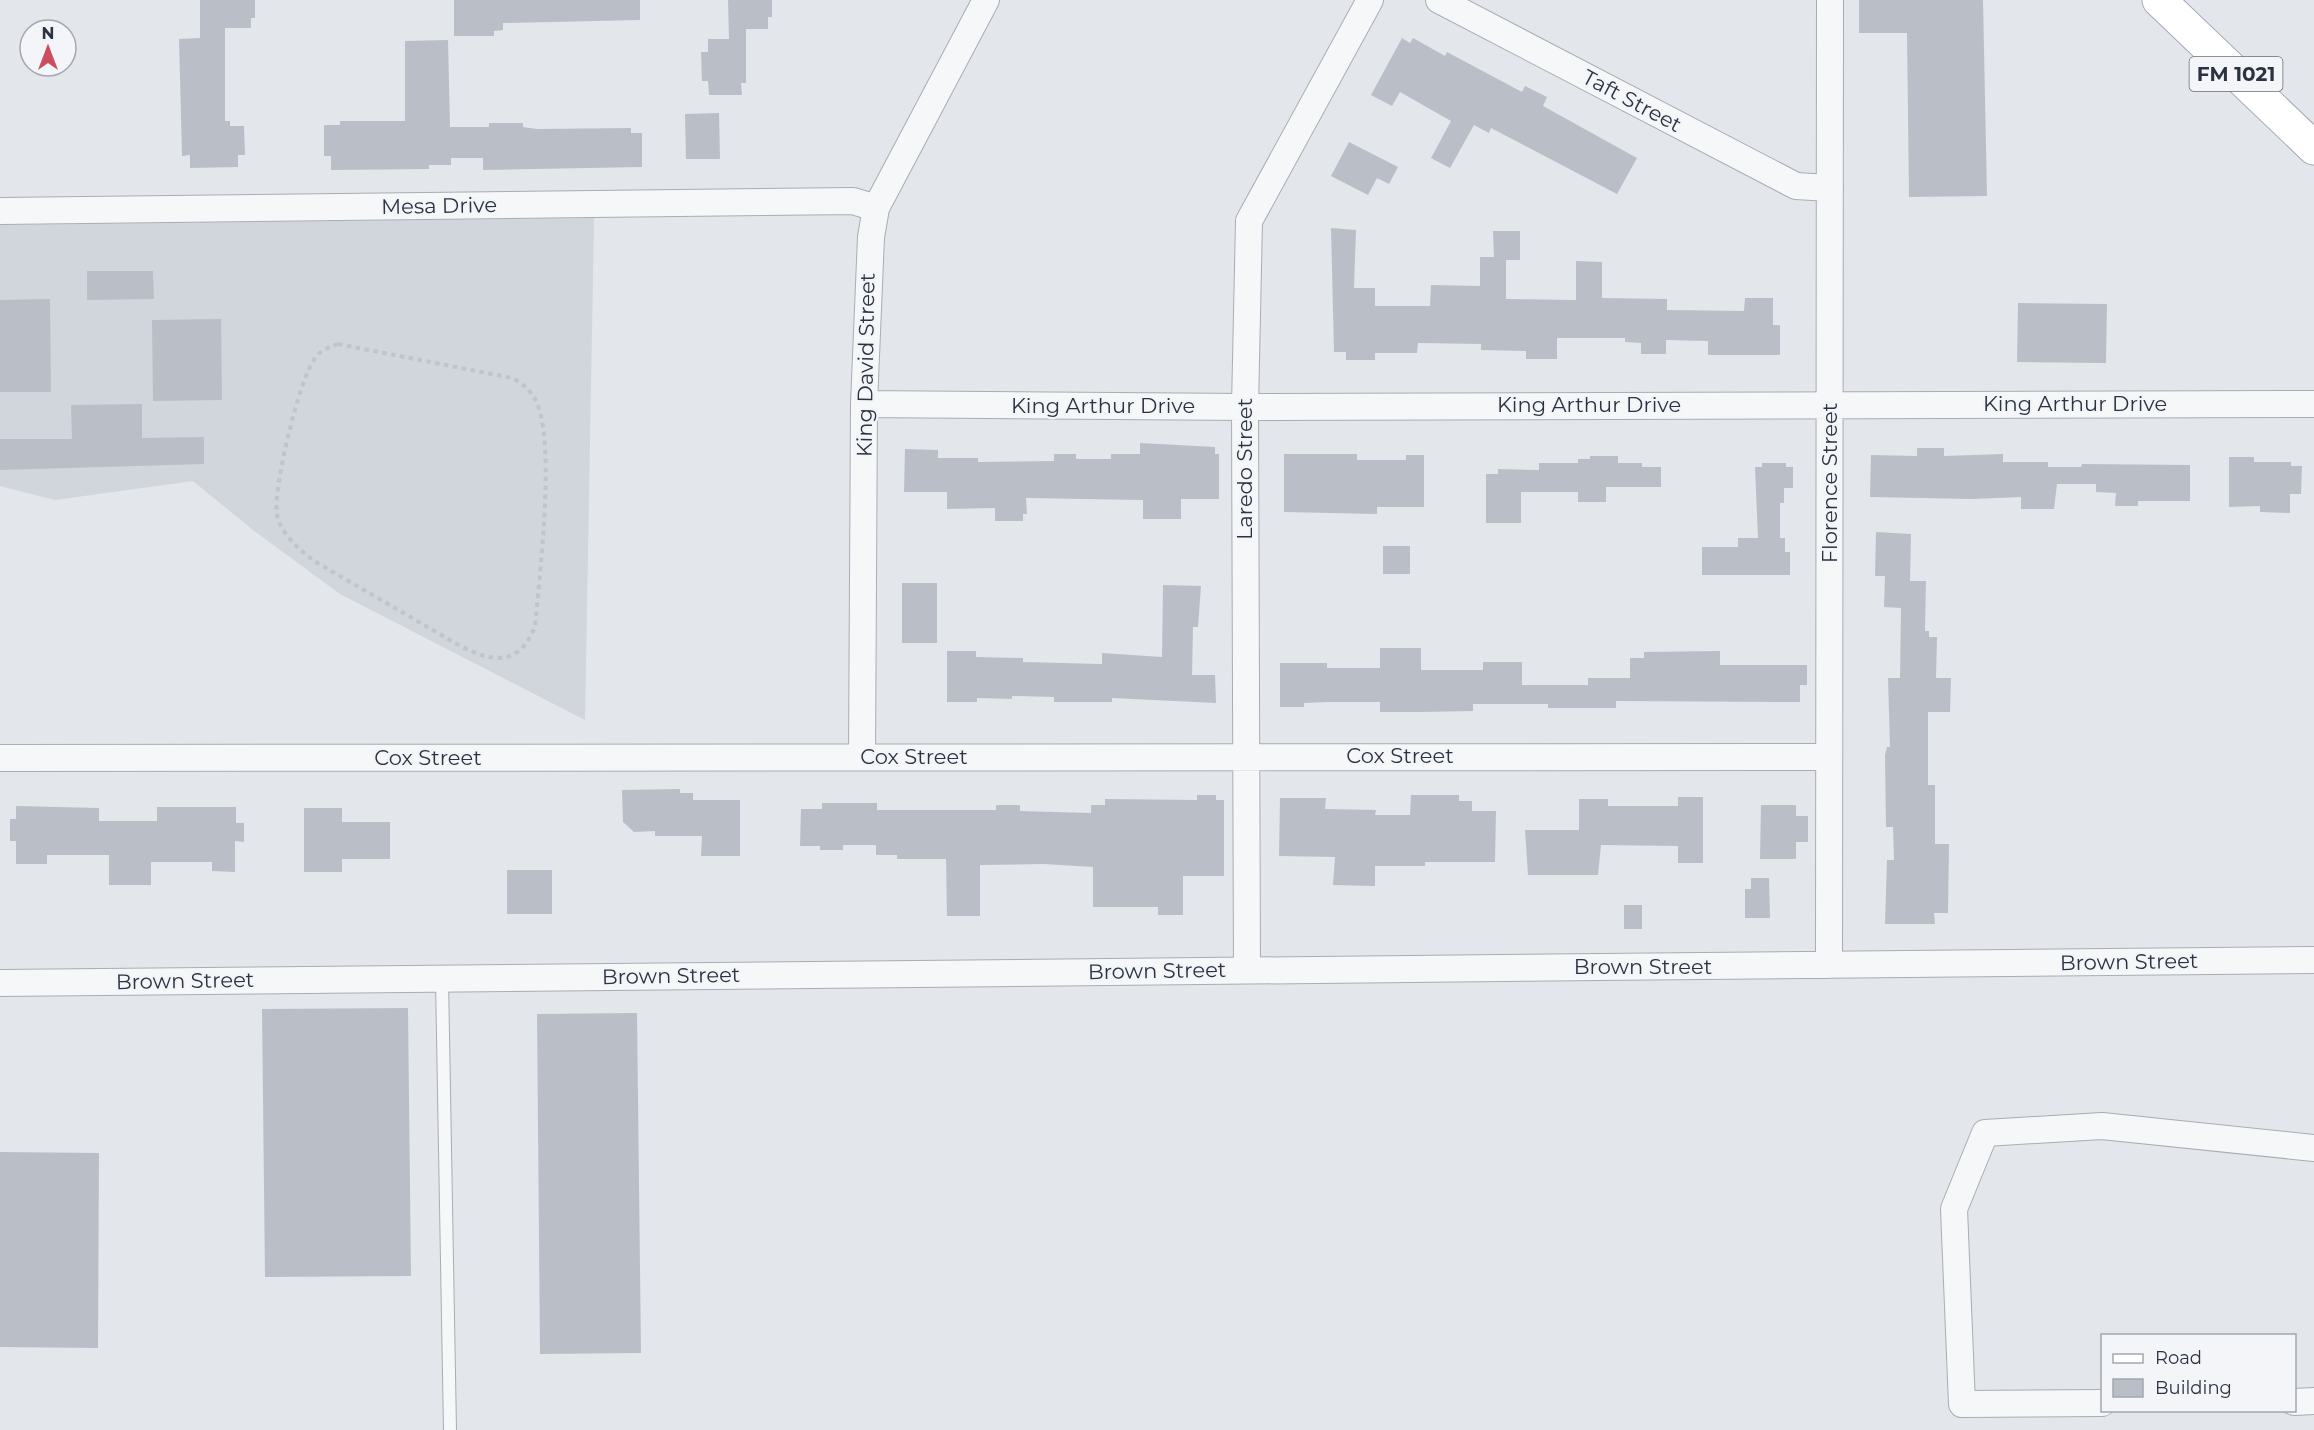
<svg xmlns="http://www.w3.org/2000/svg" width="2314" height="1430" viewBox="0 0 2314 1430" font-family="Montserrat,sans-serif">
	<style>
		.built { fill: #d1d5dc }
		.building { fill: #babfc7 }
		.lines { fill: none; stroke-linecap: round; stroke-linejoin: round }
		.service-casing { stroke: #a8adb5; stroke-width: 14 }
		.minor-casing { stroke: #a8adb5; stroke-width: 28 }
		.primary-casing { stroke: #a3aab6; stroke-width: 35 }
		.path { stroke: #c1c4c9; stroke-width: 4; stroke-dasharray: 4.5 4.5; stroke-linecap: butt }
		.service { stroke: #f6f7f9; stroke-width: 12 }
		.minor { stroke: #f6f7f9; stroke-width: 26 }
		.primary { stroke: #fff; stroke-width: 33 }
		.labels { text-anchor: middle; stroke-width: 4.5; stroke-linejoin: round; paint-order: stroke }
		.shield { fill: #f3f5f8; stroke: #676d79; stroke-width: 1.5 }
		.shield-label { font-size: 20px; font-weight: bold; fill: #2b3342 }
		.street-label { font-size: 21px; fill: #2b3342; stroke: #f3f5f8 }
	</style>
	<rect width="100%" height="100%" fill="#e3e6eb"/>
	<path class="built" d="M594,218L585,720L340,594L253,530L193,481L55,500L0,486V225Z"/>
	<path class="building" d="M200,0H255V18H251V28H225V121H230V126H244L245,155H238V167L190,168V155L182,156L179,39L200,38Z
		M454,0H640V20L503,23V30L494,31V36H454Z
		M728,0H772V17H768V29H746V83H741L742,95H709L708,81H702L701,52H708V39H729Z
		M1859,0H1983L1987,196L1909,197L1907,33H1859Z
		M1402,38L1410,43L1413,38L1445,56L1447,52L1522,92L1525,86L1547,97L1543,106L1637,158L1617,194L1491,128L1489,133L1474,125L1450,168L1431,158L1451,121L1400,92L1392,106L1371,95Z
		M448,40L450,127H489V123H523V127L537,129L631,128V133H642V167L483,170V158H451V165H429V169L331,170V156H324V125H340V121H405V41Z
		M719,113L720,159H686L685,114Z
		M1349,142L1398,167L1389,184L1377,178L1368,195L1331,176Z
		M1331,228L1356,230L1354,288H1375V306H1430L1431,285L1480,286V257H1494L1493,231H1520V260H1506V299L1576,300V261L1602,262V298L1667,299V310L1744,311L1745,298H1773V325H1780V355H1708V341L1666,340V354H1641V343L1625,342V338H1557V359H1526V351L1481,350V344L1418,343L1417,353H1375V360H1346V352H1334Z
		M87,271H153L154,299L87,300Z
		M50,299L51,392H0V300Z
		M2018,303L2107,304L2106,363L2017,362Z
		M221,319L222,400L153,401L152,320Z
		M142,404V438L204,437V464L0,470V439H72L71,405Z
		M1140,443L1215,447V454H1219V499H1181V519H1143V500L1026,498L1027,514H1023V521H995V508L947,509V492H904L905,449L938,450V458H978V462L1054,461V454H1076V459H1111V454H1140Z
		M1917,448H1944V456L2003,454V462H2048V467H2081L2082,464L2190,465V501H2138V506H2115L2116,493L2096,492V484H2057L2054,509H2021V497L1972,499L1870,497L1871,455L1917,456Z
		M1284,454H1357V460H1406V455H1424V507H1377V514L1284,512Z
		M1590,456H1618V463H1642V467H1661V487H1606V502H1578V492H1521V523H1486V474H1498V469L1539,470V463H1578V459H1590Z
		M2229,457H2254V462H2291V466H2302L2301,494H2290V513L2260,512V506L2229,507Z
		M1762,463H1786V467H1793V488H1784V503H1780V538H1785V552H1790V575H1702V547H1738V538H1758L1755,467H1762Z
		M1876,532L1911,534L1910,581H1926L1925,631H1929V637H1937L1936,678H1951L1950,712H1928V785H1935V844H1949L1948,913H1934L1935,924H1885L1887,860H1894L1893,827H1886L1885,755L1887,747H1890L1888,678H1900L1901,608L1884,607L1885,576H1875Z
		M1383,546H1410V574H1383Z
		M902,583H937V643H902Z
		M1163,585L1201,586L1198,627H1193L1192,675H1215L1216,703L1112,698V702H1054V697L1012,696V699L977,698V702H947V651H976V657L1023,658V662L1102,664V653L1162,657Z
		M1380,648H1421V670H1483V662H1522V685H1588V678H1630V658H1644V652L1720,651V665H1807V685H1800V702L1616,701V708H1548V704H1473V711L1421,712H1380V702H1327L1304,703V707H1280V663H1327V668H1380Z
		M680,789V793H693V800H740V856H701L702,836H655V831L634,832L623,822L622,790Z
		M1197,795H1216V800H1224V876H1183V915H1158V907H1093V867L1044,864L980,865V916H947L946,859H897V855H876V845H843V850H820V846H800L801,809H822V803H877V810H996V805H1020V811L1091,813V805H1105V799L1197,800Z
		M1411,795H1459V801H1472V811H1496L1495,862H1425V866H1375V886L1333,885L1335,857L1279,856L1280,798H1326L1325,809L1376,810L1375,815H1410Z
		M1678,797H1703V863H1678V846L1601,845L1598,875H1528L1525,830H1579V799H1608V806H1678Z
		M1761,805H1796V816H1808V842H1796V859H1760Z
		M16,806L99,808V821H157V807H236V823H244V842L235,841V872L212,871V862H151V885H109V855H47V864H16V841H10V819H16Z
		M304,808H342V822H390V859H342V872H304Z
		M507,870H552V914H507Z
		M1751,878H1769L1770,918H1745V889H1751Z
		M1624,905H1642V929H1624Z
		M408,1008L411,1276L265,1277L262,1009Z
		M637,1013L641,1353L540,1354L537,1014Z
		M0,1152L99,1153L98,1348L0,1347Z"/>
	<g class="lines">
		<defs>
			<path id="service" d="M442,979L450,1430"/>
			<path id="minor" d="M1439,0L1796,186L1830,188
				M0,211L853,201L876,208
				M864,404L1245,407L2314,404
				M862,757L864,404L871,237L876,208L986,0
				M0,758L1828,757
				M1829,965L1830,0
				M1247,970L1245,407L1249,221L1370,0
				M0,983L2314,960
				M2294,1402L2314,1401
				M2102,1403L1962,1404L1954,1209L1985,1133L2102,1126L2314,1148"/>
			<path id="primary" d="M2159,0L2314,148"/>
		</defs>
		<use href="#service" class="service-casing"/>
		<use href="#minor" class="minor-casing"/>
		<use href="#primary" class="primary-casing"/>
		<path class="path" d="M338,344L512,378C522,383 529,389 535,399C557,438 539,578 535,627C519,665 495,663 462,647L314,561C299,549 281,534 277,515C272,491 300,377 315,358C321,350 329,347 338,344Z"/>
		<use href="#service" class="service"/>
		<use href="#minor" class="minor"/>
		<use href="#primary" class="primary"/>
	</g>
	<g class="labels">
		<rect class="shield" x="2189.5" y="57" width="93" height="34" rx="4.5"/>
		<g class="shield-label">
			<text x="2236" y="81">FM 1021</text>
		</g>
		<g class="street-label">
			<text transform="translate(1632 101) rotate(28)" y="7">Taft Street</text>
			<text transform="translate(439 206) rotate(-1)" y="7">Mesa Drive</text>
			<text transform="translate(866 365) rotate(-89)" y="7">King David Street</text>
			<text x="2075" y="411">King Arthur Drive</text>
			<text x="1589" y="412">King Arthur Drive</text>
			<text x="1103" y="413">King Arthur Drive</text>
			<text transform="translate(1245 469) rotate(-90)" y="7">Laredo Street</text>
			<text transform="translate(1830 483) rotate(-90)" y="7">Florence Street</text>
			<text x="1400" y="763">Cox Street</text>
			<text x="914" y="764">Cox Street</text>
			<text x="428" y="765">Cox Street</text>
			<text transform="translate(2129 962) rotate(-1)" y="7">Brown Street</text>
			<text x="1643" y="974">Brown Street</text>
			<text transform="translate(1157 971) rotate(-1)" y="7">Brown Street</text>
			<text transform="translate(671 976) rotate(-1)" y="7">Brown Street</text>
			<text transform="translate(185 981) rotate(-1)" y="7">Brown Street</text>
		</g>
	</g>
	<rect x="2101" y="1334" width="195" height="78" fill="#f3f5f8" stroke="#a3a7af" stroke-width="1.5"/>
	<rect x="2113" y="1354" width="30" height="9" fill="#ffffff" stroke="#a3a7af" stroke-width="1.5"/>
	<text x="2155" y="1364" font-size="18" fill="#2b3342">Road</text>
	<rect x="2113" y="1379" width="30" height="18" fill="#babfc7" stroke="#a3a7af" stroke-width="1.5"/>
	<text x="2155" y="1394" font-size="18" fill="#2b3342">Building</text>
	<g transform="translate(48 48)"><circle r="28" fill="#f3f5f8" stroke="#a3a7af" stroke-width="1.5"/>
	<path d="M0-4.5L10 22L0 15L-10 22Z" fill="#ca4e5e"/>
	<text y="-9" font-size="16" font-weight="bold" text-anchor="middle" fill="#2b3342">N</text>
	</g>
</svg>
